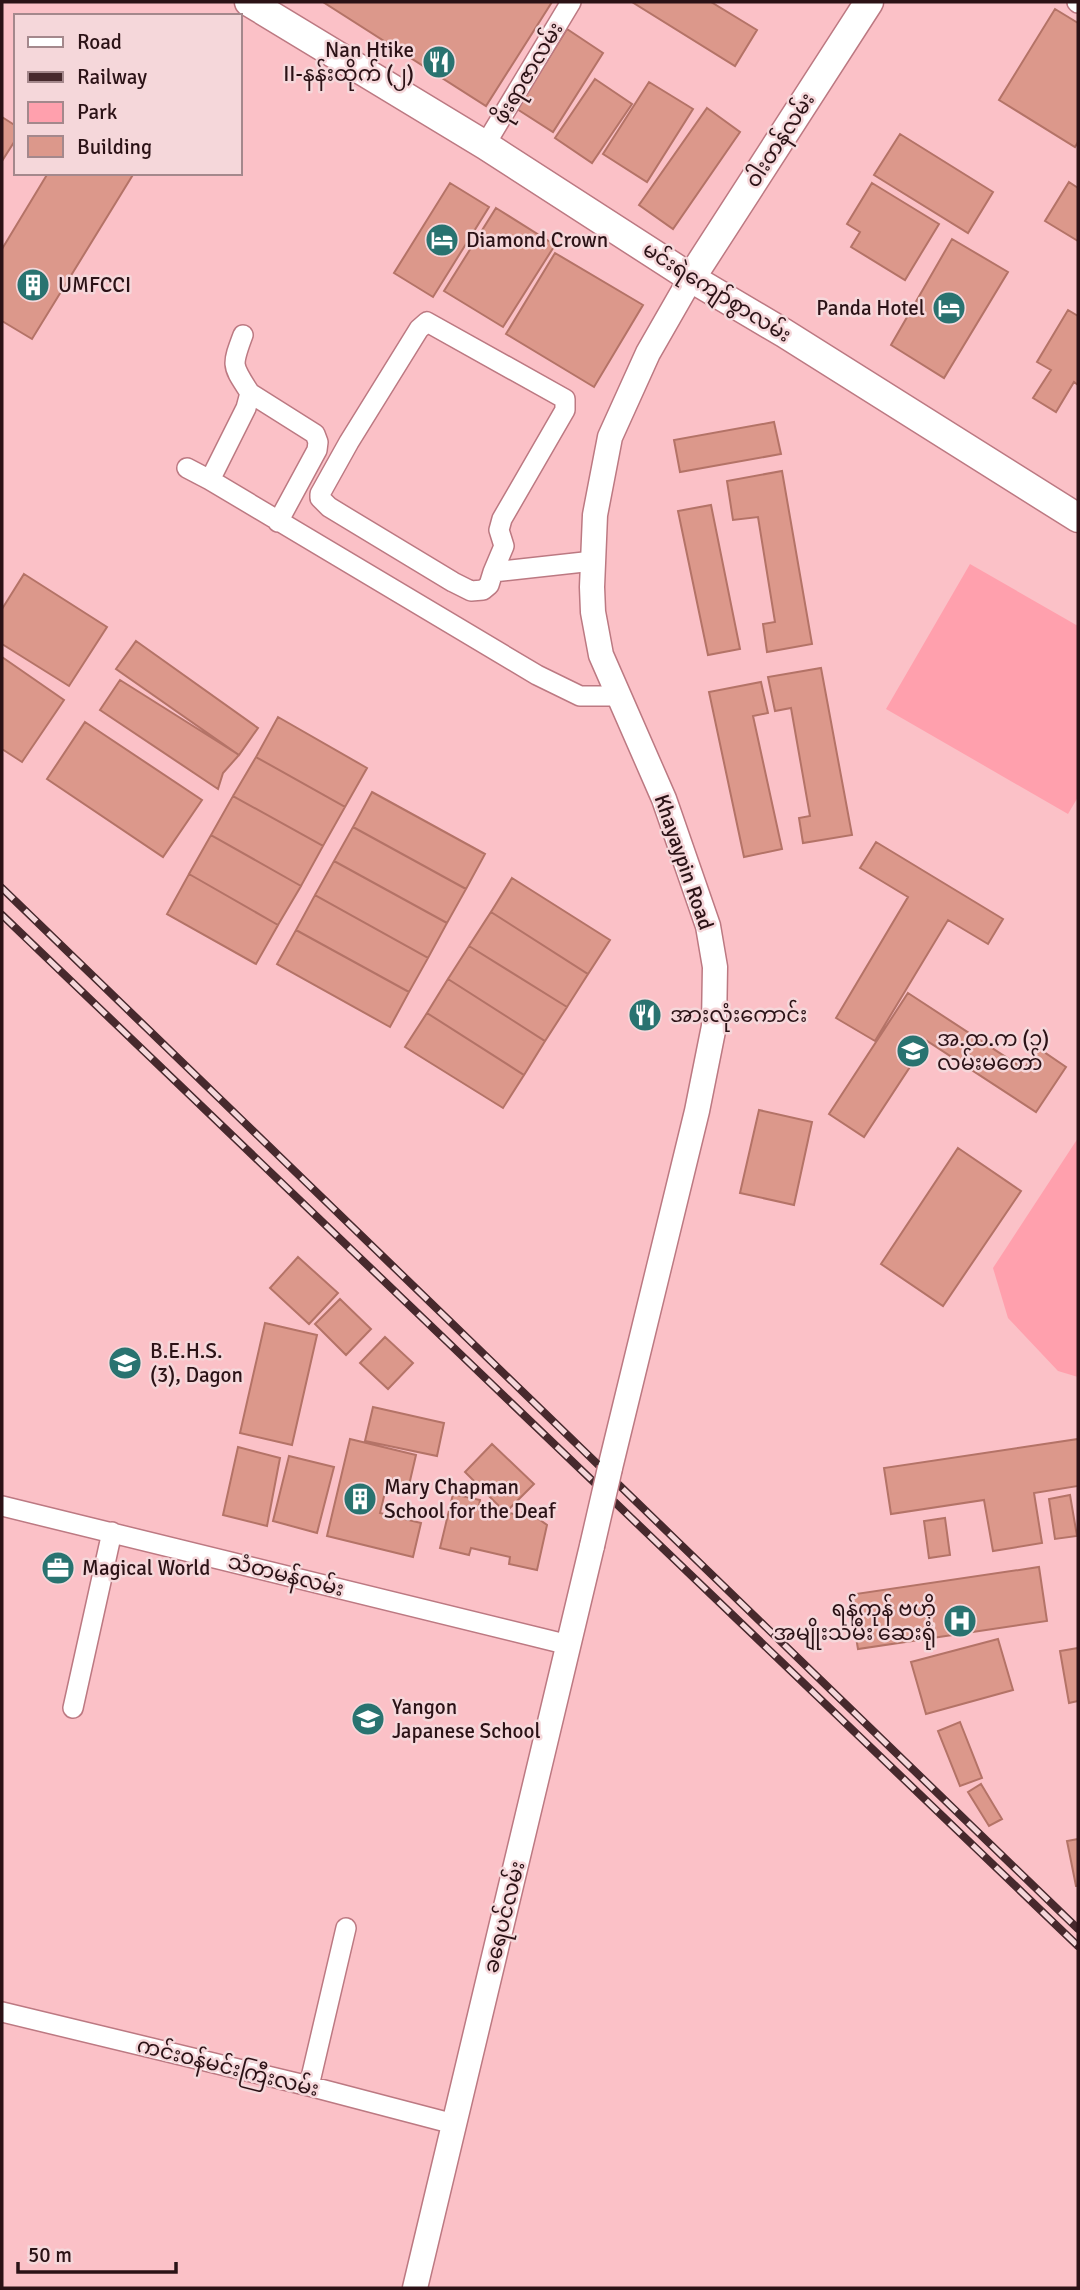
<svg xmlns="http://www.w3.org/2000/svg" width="1080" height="2290" viewBox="0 0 1080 2290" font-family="Signika,'Noto Sans Myanmar',sans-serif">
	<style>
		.green { fill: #ffa0ad }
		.building { fill: #dc988b; stroke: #b47367; stroke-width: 2 }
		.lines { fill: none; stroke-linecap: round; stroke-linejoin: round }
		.minor-casing { stroke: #bc7982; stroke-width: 22 }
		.tertiary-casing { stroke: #bc7982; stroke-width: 27 }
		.secondary-casing { stroke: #bc7982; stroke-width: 31 }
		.minor { stroke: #fff; stroke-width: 19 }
		.tertiary { stroke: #fff; stroke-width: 24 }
		.secondary { stroke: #fff; stroke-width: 28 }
		.rail-casing { stroke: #47292d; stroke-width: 8 }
		.rail { stroke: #f5d7da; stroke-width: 5; stroke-dasharray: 16; stroke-linecap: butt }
		.tertiary-bridge-casing { stroke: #bc7982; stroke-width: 27; stroke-linecap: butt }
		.tertiary-bridge { stroke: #fff; stroke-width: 24 }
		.labels { text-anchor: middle; stroke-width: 5; stroke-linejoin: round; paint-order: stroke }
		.poi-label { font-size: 21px; fill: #2b1216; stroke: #f5d7da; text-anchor: start }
		.street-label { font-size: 21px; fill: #2b1216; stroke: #f5d7da }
	</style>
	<rect width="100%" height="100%" fill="#fbc1c7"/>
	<path class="green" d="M970,564L1078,626V797L1068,814L886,709Z
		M1078,1138V1377L1058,1371L1008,1318L993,1268Z"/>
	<path class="building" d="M323,2H552L486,106Z
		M632,2H711L757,30L735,66Z
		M1055,9L1078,23V142L1075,147L999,100Z
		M567,29L603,53L553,132L517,109Z
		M595,79L632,104L592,163L555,138Z
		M649,82L693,109L647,182L603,154Z
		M707,108L740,132L673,229L639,205Z
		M2,117L16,126V139L2,161Z
		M900,134L993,192L968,233L874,175Z
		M48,173H134L32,339L2,321V249Z
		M1069,182L1078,188V241L1045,221Z
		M450,183L489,207L433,297L394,273Z
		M872,183L939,224L905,280L851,247L860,232L847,224Z
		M496,208L555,245L503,327L444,291Z
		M952,239L1008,272L944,378L891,345Z
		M555,253L643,305L594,387L506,334Z
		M1068,310L1078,316V385L1074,382L1056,412L1033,398L1051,370L1037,362Z
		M774,422L781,454L680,472L674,440Z
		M782,471L812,644L767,652L763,624L775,622L758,517L733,520L727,481Z
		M711,505L740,649L708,655L678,511Z
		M24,574L107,627L69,686L2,644V609Z
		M136,641L258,728L239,755L116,669Z
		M2,657L64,700L22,762L2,749Z
		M821,668L852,835L803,843L799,818L810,816L791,708L775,711L768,677Z
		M120,680L239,755L223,773L218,789L100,710Z
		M761,682L768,713L753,716L782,849L744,857L709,692Z
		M278,717L367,768L345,807L256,757Z
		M85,722L202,800L163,857L47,779Z
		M256,757L345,807L323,846L233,796Z
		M372,792L485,854L466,889L353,827Z
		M233,796L323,846L301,886L211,835Z
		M353,827L466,889L447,923L334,861Z
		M211,835L301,886L278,925L189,874Z
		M876,842L1003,919L988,944L948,920L875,1041L836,1018L908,897L860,868Z
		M334,861L447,923L428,958L315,895Z
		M189,874L278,925L256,964L167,914Z
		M512,878L610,940L588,974L491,912Z
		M315,895L428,958L409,992L296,930Z
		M491,912L588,974L567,1007L469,946Z
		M296,930L409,992L390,1027L277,964Z
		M469,946L567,1007L545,1041L448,979Z
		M448,979L545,1041L524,1075L427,1013Z
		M908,993L1024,1069L1038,1048L1066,1067L1036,1112L927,1041L864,1137L829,1114Z
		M427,1013L524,1075L503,1108L405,1047Z
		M759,1110L812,1122L794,1205L740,1193Z
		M958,1148L1021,1191L943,1306L881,1264Z
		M298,1257L338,1293L309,1324L270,1288Z
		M340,1299L371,1329L346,1355L315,1324Z
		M265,1323L317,1335L292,1445L240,1433Z
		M385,1337L413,1363L388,1389L360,1363Z
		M373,1407L444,1423L437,1456L365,1441Z
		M350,1439L416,1455L409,1485L388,1480L380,1513L421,1523L413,1557L327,1536Z
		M1078,1439V1486L1034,1493L1042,1543L993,1551L984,1500L891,1514L884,1468Z
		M492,1444L534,1484L506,1512L521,1516L522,1512L533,1515L547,1525L537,1570L509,1564L510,1557L471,1548L469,1555L440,1548L453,1494L480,1500L479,1506L497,1510L498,1505L465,1472Z
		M238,1447L280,1458L267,1526L223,1515Z
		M289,1456L334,1467L317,1533L273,1521Z
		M1070,1495L1077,1536L1055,1539L1049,1499Z
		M945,1518L950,1555L929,1558L924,1521Z
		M1039,1567L1047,1621L858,1649L849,1595Z
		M998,1639L1013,1690L926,1714L911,1662Z
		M1078,1648V1701L1069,1703L1060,1651Z
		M960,1722L982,1778L960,1786L938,1731Z
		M981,1784L1002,1819L989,1826L968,1792Z
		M1078,1839V1886H1076L1067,1841Z"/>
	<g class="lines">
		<defs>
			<path id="minor" d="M1077,2L1078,3
				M485,145L571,2
				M250,393L315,434L318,442L317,450L278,522
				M187,468L210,480L537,675L580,696H617
				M210,480L246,408L250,393C232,365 231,367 243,335
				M493,572L489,585L483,590L471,591L453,582L329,507L320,498V494L349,442L419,329L427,322L565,399V410L502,519L499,530L504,546L493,572L593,561
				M2,1506L569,1645
				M73,1708L112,1532
				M2,2012L309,2086L454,2124
				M309,2086L346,1928"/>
			<path id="tertiary" d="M610,1468L697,1111L714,1026L715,967L708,926L664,799L601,655L593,612L592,587L595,515L610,437L648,353L691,278
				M415,2288L592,1546"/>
			<path id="secondary" d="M249,2L485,145L691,278L784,333L1078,518
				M691,278L869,2"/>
		</defs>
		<use href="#minor" class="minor-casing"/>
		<use href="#tertiary" class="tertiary-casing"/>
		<use href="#secondary" class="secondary-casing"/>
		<use href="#minor" class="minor"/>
		<use href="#tertiary" class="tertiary"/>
		<use href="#secondary" class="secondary"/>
		<defs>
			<path id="rail" d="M2,888L1078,1929
				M2,915L1078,1946"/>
		</defs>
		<use href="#rail" class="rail-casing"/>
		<use href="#rail" class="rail"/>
		<defs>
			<path id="tertiary-bridge" d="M592,1546L610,1468"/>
		</defs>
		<use href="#tertiary-bridge" class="tertiary-bridge-casing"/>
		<use href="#tertiary-bridge" class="tertiary-bridge"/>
	</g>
	<defs>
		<symbol id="restaurant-disc" viewBox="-11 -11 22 22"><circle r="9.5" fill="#297370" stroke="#f5d7da"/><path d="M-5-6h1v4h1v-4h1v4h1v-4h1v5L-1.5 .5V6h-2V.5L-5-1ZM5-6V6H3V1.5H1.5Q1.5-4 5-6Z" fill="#fff"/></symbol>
		<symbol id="hotel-disc" viewBox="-11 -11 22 22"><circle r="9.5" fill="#297370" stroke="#f5d7da"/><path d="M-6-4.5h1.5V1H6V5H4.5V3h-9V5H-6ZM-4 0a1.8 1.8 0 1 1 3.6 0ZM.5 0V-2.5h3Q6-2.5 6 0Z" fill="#fff"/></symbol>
		<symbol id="building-disc" viewBox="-11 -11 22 22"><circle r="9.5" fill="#297370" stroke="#f5d7da"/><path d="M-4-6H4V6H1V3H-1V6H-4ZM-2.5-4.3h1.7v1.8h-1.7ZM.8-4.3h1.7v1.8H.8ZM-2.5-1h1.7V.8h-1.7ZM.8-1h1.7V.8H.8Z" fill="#fff"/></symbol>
		<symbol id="school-disc" viewBox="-11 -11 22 22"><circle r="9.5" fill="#297370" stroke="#f5d7da"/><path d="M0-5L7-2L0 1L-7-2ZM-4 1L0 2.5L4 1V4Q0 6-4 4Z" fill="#fff"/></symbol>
		<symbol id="office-disc" viewBox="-11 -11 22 22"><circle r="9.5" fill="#297370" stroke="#f5d7da"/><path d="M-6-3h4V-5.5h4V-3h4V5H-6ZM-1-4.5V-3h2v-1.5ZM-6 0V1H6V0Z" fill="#fff"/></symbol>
		<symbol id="hospital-disc" viewBox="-11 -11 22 22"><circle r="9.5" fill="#297370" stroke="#f5d7da"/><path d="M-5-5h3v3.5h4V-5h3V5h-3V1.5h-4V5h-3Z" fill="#fff"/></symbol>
	</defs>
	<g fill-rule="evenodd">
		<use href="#restaurant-disc" x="420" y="43" width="38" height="38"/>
		<use href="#hotel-disc" x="423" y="221" width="38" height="38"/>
		<use href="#building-disc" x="14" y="266" width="38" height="38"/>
		<use href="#hotel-disc" x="930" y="289" width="38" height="38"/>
		<use href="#restaurant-disc" x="626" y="996" width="38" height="38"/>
		<use href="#school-disc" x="894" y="1032" width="38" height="38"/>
		<use href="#school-disc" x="106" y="1344" width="38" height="38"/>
		<use href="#building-disc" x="341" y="1480" width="38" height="38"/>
		<use href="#office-disc" x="39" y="1549" width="38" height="38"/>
		<use href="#hospital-disc" x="941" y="1602" width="38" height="38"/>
		<use href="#school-disc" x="349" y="1700" width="38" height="38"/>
	</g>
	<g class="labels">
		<g class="poi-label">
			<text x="414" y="57" text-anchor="end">Nan Htike<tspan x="414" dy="24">II-နန်းထိုက် (၂)</tspan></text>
			<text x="466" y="247">Diamond Crown</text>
			<text x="58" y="292">UMFCCI</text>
			<text x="925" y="315" text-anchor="end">Panda Hotel</text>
			<text x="670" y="1022">အားလုံးကောင်း</text>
			<text x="937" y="1046">အ.ထ.က (၁)<tspan x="937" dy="24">လမ်းမတော်</tspan></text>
			<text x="150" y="1358">B.E.H.S.<tspan x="150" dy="24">(3), Dagon</tspan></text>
			<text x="384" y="1494">Mary Chapman<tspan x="384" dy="24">School for the Deaf</tspan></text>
			<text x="82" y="1575">Magical World</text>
			<text x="936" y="1616" text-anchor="end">ရန်ကုန် ဗဟို<tspan x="936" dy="24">အမျိုးသမီး ဆေးရုံ</tspan></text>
			<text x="392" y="1714">Yangon<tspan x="392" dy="24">Japanese School</tspan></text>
		</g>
		<g class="street-label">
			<text transform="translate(528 73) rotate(-59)" y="7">ဖိုးရာဇာလမ်း</text>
			<text transform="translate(780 140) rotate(-57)" y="7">ဝါးတန်လမ်း</text>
			<text transform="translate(717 292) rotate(32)" y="7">မင်းရဲကျော်စွာလမ်း</text>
			<text transform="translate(684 862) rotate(71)" y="7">Khayaypin Road</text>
			<text transform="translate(286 1575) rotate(14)" y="7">သံတမန်လမ်း</text>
			<text transform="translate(504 1917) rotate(-76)" y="7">ခရေပင်လမ်း</text>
			<text transform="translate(228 2067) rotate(14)" y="7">ကင်းဝန်မင်းကြီးလမ်း</text>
		</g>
	</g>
	<rect width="1080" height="2290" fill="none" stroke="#2b1216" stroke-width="7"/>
	<rect x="14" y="14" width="228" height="161" fill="#f5d7da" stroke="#a4888c" stroke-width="2"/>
	<rect x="28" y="37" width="35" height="10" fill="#ffffff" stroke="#a4888c" stroke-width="2"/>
	<text x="77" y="49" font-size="21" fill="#2b1216">Road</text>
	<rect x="28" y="72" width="35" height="10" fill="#47292d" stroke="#a4888c" stroke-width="2"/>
	<text x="77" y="84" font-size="21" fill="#2b1216">Railway</text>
	<rect x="28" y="102" width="35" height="21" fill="#ffa0ad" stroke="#a4888c" stroke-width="2"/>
	<text x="77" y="119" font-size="21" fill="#2b1216">Park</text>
	<rect x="28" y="136" width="35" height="21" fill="#dc988b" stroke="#a4888c" stroke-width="2"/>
	<text x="77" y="154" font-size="21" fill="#2b1216">Building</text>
	<path d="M18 2262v10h158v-10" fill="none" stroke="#2b1216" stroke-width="3.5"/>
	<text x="28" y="2262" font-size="21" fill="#2b1216" stroke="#f5d7da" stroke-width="5" paint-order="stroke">50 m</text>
</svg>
